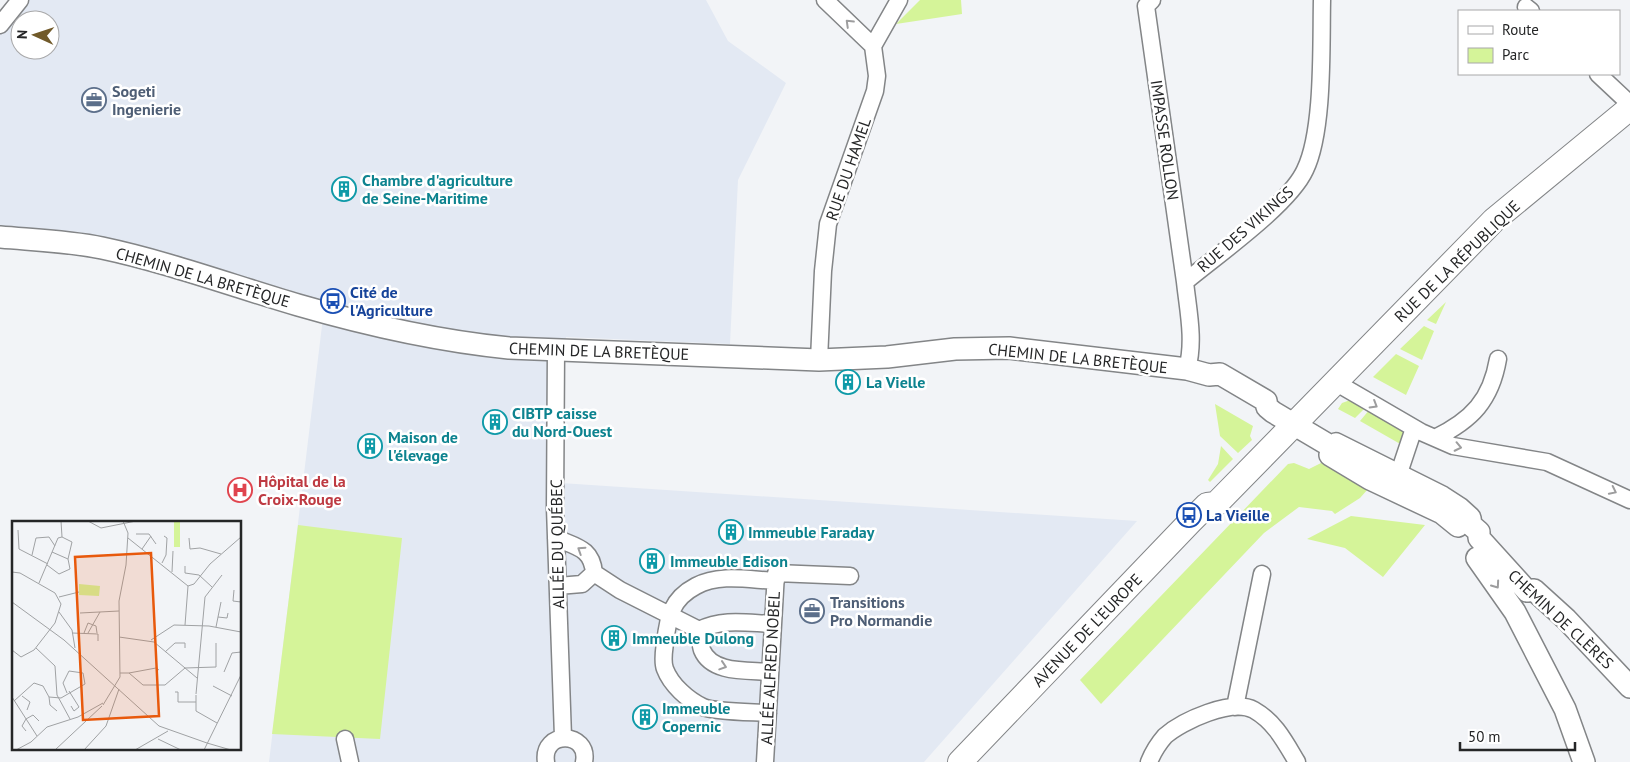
<svg xmlns="http://www.w3.org/2000/svg" width="1630" height="762" viewBox="0 0 1630 762" font-family="'PT Sans',sans-serif">
	<style>
		.built { fill: #e3e9f3; fill-rule: evenodd }
		.green { fill: #d5f499 }
		.lines { fill: none; stroke-linecap: round; stroke-linejoin: round }
		.minor-casing { stroke: #838587; stroke-width: 19 }
		.tertiary-casing { stroke: #838587; stroke-width: 24 }
		.secondary-casing { stroke: #838587; stroke-width: 26 }
		.minor { stroke: #fff; stroke-width: 16 }
		.tertiary { stroke: #fff; stroke-width: 21 }
		.secondary { stroke: #fff; stroke-width: 24 }
		.oneway { stroke: #9d9d9e }
		.labels { text-anchor: middle; stroke-width: 5; stroke-linejoin: round; paint-order: stroke }
		.service-label { font-size: 16px; font-weight: bold; fill: #4e5e75; stroke: #fff; text-anchor: start }
		.street-label { font-size: 16px; fill: #252627; stroke: #fff }
		.culture-label { font-size: 16px; font-weight: bold; fill: #0d838f; stroke: #fff; text-anchor: start }
		.transit-label { font-size: 16px; font-weight: bold; fill: #164399; stroke: #fff; text-anchor: start }
		.health-label { font-size: 16px; font-weight: bold; fill: #be3a42; stroke: #fff; text-anchor: start }
		.inset-road { fill: none; stroke: #a0a2a4; stroke-width: 1 }
		.view { fill: #e8590c; fill-opacity: 0.15; stroke: #e8590c; stroke-width: 2.5 }
		.inset-edge { fill: none; stroke: #252627; stroke-width: 2.5 }
	</style>
	<rect width="100%" height="100%" fill="#f2f4f7"/>
	<path class="built" d="M26,0H706L728,41L786,83L738,180L730,344L566,337L561,483L1137,521L924,762H269L325,301L0,229V31ZM20,20H50V50H20Z"/>
	<path class="green" d="M920,0H961L962,14L896,24Z
		M1446,302L1436,324L1427,320Z
		M1424,326L1434,331L1422,360L1400,349Z
		M1396,354L1419,366L1406,395L1373,377Z
		M1353,399L1366,407L1355,418L1338,409L1342,403Z
		M1215,404L1253,426L1250,436L1252,440L1238,453L1220,436Z
		M1370,409L1405,431L1402,445L1360,421Z
		M1221,446L1233,459L1210,482L1208,480L1218,464Z
		M1294,463L1309,469L1321,463L1368,489L1360,498L1335,514L1332,511L1299,507L1264,533L1101,704L1080,680L1288,464Z
		M1351,516L1425,525L1383,577L1345,548L1307,539Z
		M298,525L402,538L380,739L272,734Z"/>
	<g class="lines">
		<defs>
			<path id="minor" d="M1152,0L1146,6L1185,282
				M1526,7L1531,11
				M0,25L20,0
				M873,46L899,0
				M1598,74L1630,104
				M556,350L555,508L563,737
				M819,360L823,271L828,224L875,91L877,76L873,46L825,0
				M1187,369C1195,341 1188,310 1185,282C1216,256 1289,205 1305,170C1324,131 1321,46 1322,0
				M1335,382L1421,432L1453,446L1547,462L1630,500
				M1435,438C1472,420 1491,400 1498,359
				M1398,476L1414,428
				M556,538C576,547 592,548 594,573
				M594,573L620,590L699,630
				M558,586L582,584L594,573
				M699,630C700,636 700,644 702,650C712,674 748,670 770,672
				M699,630C723,618 747,623 773,624
				M1235,707L1262,574
				M768,713C753,712 714,712 703,707C688,700 671,685 665,669C662,661 664,651 665,643C668,617 671,599 696,586C720,573 750,580 776,581
				M345,739L350,762
				M546,762C541,730 590,731 584,762
				M765,762L776,573L850,576
				M1149,762C1153,752 1158,744 1165,736C1182,721 1232,698 1254,710C1275,722 1285,742 1297,762"/>
			<path id="tertiary" d="M0,237C34,240 68,241 102,248C168,262 233,286 298,305C367,325 438,341 509,348L819,360L887,357L955,349L1009,348L1187,369L1209,375L1220,374L1266,401L1267,407L1273,412L1332,447
				M1332,447L1336,444L1442,497L1459,508L1470,518L1471,525L1479,532V538L1527,591
				M1332,447L1330,455L1370,479L1442,513L1458,526
				M1477,558L1515,612L1565,709L1584,762
				M1527,591L1534,590L1566,619L1630,687"/>
			<path id="secondary" d="M960,762L1190,522L1207,505L1216,504L1494,220L1630,108"/>
		</defs>
		<use href="#minor" class="minor-casing"/>
		<use href="#tertiary" class="tertiary-casing"/>
		<use href="#secondary" class="secondary-casing"/>
		<use href="#minor" class="minor"/>
		<use href="#tertiary" class="tertiary"/>
		<use href="#secondary" class="secondary"/>
	</g>
	<defs><path id="oneway-chevron" d="M-2-3.5L2.5 0L-2 3.5" fill="none" stroke-width="1.6" stroke-linecap="round" stroke-linejoin="round" transform="scale(1.25)"/></defs>
	<g class="oneway">
		<use href="#oneway-chevron" transform="translate(849 23) rotate(-136)"/>
		<use href="#oneway-chevron" transform="translate(1374 405) rotate(31)"/>
		<use href="#oneway-chevron" transform="translate(1458 447) rotate(12)"/>
		<use href="#oneway-chevron" transform="translate(1613 491) rotate(26)"/>
		<use href="#oneway-chevron" transform="translate(581 550) rotate(-147)"/>
		<use href="#oneway-chevron" transform="translate(1496 585) rotate(55)"/>
		<use href="#oneway-chevron" transform="translate(723 666) rotate(18)"/>
	</g>
	<defs>
		<symbol id="office-ring" viewBox="-11 -11 22 22"><circle r="9.5" fill="#fff" stroke="#5c6f8a" stroke-width="1.5"/><path d="M-6-3h4V-5.5h4V-3h4V5H-6ZM-1-4.5V-3h2v-1.5ZM-6 0V1H6V0Z" fill="#5c6f8a"/></symbol>
		<symbol id="building-ring" viewBox="-11 -11 22 22"><circle r="9.5" fill="#fff" stroke="#0f9aa8" stroke-width="1.5"/><path d="M-4-6H4V6H1V3H-1V6H-4ZM-2.5-4.3h1.7v1.8h-1.7ZM.8-4.3h1.7v1.8H.8ZM-2.5-1h1.7V.8h-1.7ZM.8-1h1.7V.8H.8Z" fill="#0f9aa8"/></symbol>
		<symbol id="bus-ring" viewBox="-11 -11 22 22"><circle r="9.5" fill="#fff" stroke="#1a4fb4" stroke-width="1.5"/><path d="M-5-6H5V4H4V6H2V4H-2V6H-4V4H-5ZM-3.5-4V0h7V-4ZM-3.5 1.2v1.5H-2V1.2ZM2 1.2v1.5H3.5V1.2Z" fill="#1a4fb4"/></symbol>
		<symbol id="hospital-ring" viewBox="-11 -11 22 22"><circle r="9.5" fill="#fff" stroke="#e0444e" stroke-width="1.5"/><path d="M-5-5h3v3.5h4V-5h3V5h-3V1.5h-4V5h-3Z" fill="#e0444e"/></symbol>
	</defs>
	<g fill-rule="evenodd">
		<use href="#office-ring" x="80" y="86" width="28" height="28"/>
		<use href="#building-ring" x="330" y="175" width="28" height="28"/>
		<use href="#bus-ring" x="319" y="287" width="28" height="28"/>
		<use href="#building-ring" x="834" y="368" width="28" height="28"/>
		<use href="#building-ring" x="481" y="408" width="28" height="28"/>
		<use href="#building-ring" x="356" y="432" width="28" height="28"/>
		<use href="#hospital-ring" x="226" y="476" width="28" height="28"/>
		<use href="#bus-ring" x="1175" y="501" width="28" height="28"/>
		<use href="#building-ring" x="717" y="518" width="28" height="28"/>
		<use href="#building-ring" x="638" y="547" width="28" height="28"/>
		<use href="#office-ring" x="798" y="597" width="28" height="28"/>
		<use href="#building-ring" x="600" y="624" width="28" height="28"/>
		<use href="#building-ring" x="631" y="703" width="28" height="28"/>
	</g>
	<g class="labels">
		<g class="service-label">
			<text x="112" y="97">Sogeti<tspan x="112" dy="18">Ingenierie</tspan></text>
			<text x="830" y="608">Transitions<tspan x="830" dy="18">Pro Normandie</tspan></text>
		</g>
		<g class="street-label">
			<text transform="translate(1165 140) rotate(82)" y="6">IMPASSE ROLLON</text>
			<text transform="translate(848 169) rotate(-71)" y="6">RUE DU HAMEL</text>
			<text transform="translate(1245 229) rotate(-41)" y="6">RUE DES VIKINGS</text>
			<text transform="translate(1457 261) rotate(-44)" y="6">RUE DE LA RÉPUBLIQUE</text>
			<text transform="translate(203 277) rotate(16)" y="6">CHEMIN DE LA BRETÈQUE</text>
			<text transform="translate(599 351) rotate(2)" y="6">CHEMIN DE LA BRETÈQUE</text>
			<text transform="translate(1078 358) rotate(6)" y="6">CHEMIN DE LA BRETÈQUE</text>
			<text transform="translate(557 544) rotate(-91)" y="6">ALLÉE DU QUÉBEC</text>
			<text transform="translate(1561 619) rotate(43)" y="6">CHEMIN DE CLÈRES</text>
			<text transform="translate(1087 630) rotate(-46)" y="6">AVENUE DE L'EUROPE</text>
			<text transform="translate(770 668) rotate(-87)" y="6">ALLÉE ALFRED NOBEL</text>
		</g>
		<g class="culture-label">
			<text x="362" y="186">Chambre d'agriculture<tspan x="362" dy="18">de Seine-Maritime</tspan></text>
			<text x="866" y="388">La Vielle</text>
			<text x="512" y="419">CIBTP caisse<tspan x="512" dy="18">du Nord-Ouest</tspan></text>
			<text x="388" y="443">Maison de<tspan x="388" dy="18">l'élevage</tspan></text>
			<text x="748" y="538">Immeuble Faraday</text>
			<text x="670" y="567">Immeuble Edison</text>
			<text x="632" y="644">Immeuble Dulong</text>
			<text x="662" y="714">Immeuble<tspan x="662" dy="18">Copernic</tspan></text>
		</g>
		<g class="transit-label">
			<text x="350" y="298">Cité de<tspan x="350" dy="18">l'Agriculture</tspan></text>
			<text x="1206" y="521">La Vieille</text>
		</g>
		<g class="health-label">
			<text x="258" y="487">Hôpital de la<tspan x="258" dy="18">Croix-Rouge</tspan></text>
		</g>
	</g>
	<g transform="translate(12 521)">
		<rect width="229" height="229" fill="#f2f4f7"/>
		<path d="M162,0H168V26H162ZM67,63L88,65L87,75L67,74Z" fill="#d5f499"/>
		<path class="inset-road" d="M49,0L50,16M76,0L89,7L124,0M6,9L7,28L36,43M124,13H137L144,23M50,16L60,21L56,38M116,17L176,65L173,104M177,17L178,28L188,27L209,33M130,28L139,15M20,34L24,17L37,16L43,25M150,42L154,34L155,17L152,15M35,44L47,53L58,48L56,38L40,31M173,45V52L187,54L200,66M0,51L8,52L43,72L49,83L43,102L22,129L9,136L0,129M160,51L161,30M27,62L46,17L50,16M176,65L182,63L198,43L229,16M222,69L221,80L229,81M47,76L67,71M0,81L52,119L147,205L195,222M47,91L60,109L63,127M68,92L107,90M206,96L209,81M204,106L206,96L215,97L216,92M60,112L86,113V120M72,112L76,102L84,105L85,112M76,112L88,91M107,116L142,121L185,157M139,119L162,104L197,105L229,111M24,127L43,145L45,174L58,198M153,131L163,122H173V127M212,151L220,132L229,131M108,152H117L131,164H153L173,147L204,146V122M117,152L144,147L147,149M201,165L220,175M57,170L67,186L62,190L59,185M163,171H166V181H184M184,173L193,76L210,54M184,174V190L205,202M10,175L18,181L15,189M0,176L25,215M37,176L38,184L45,190M2,180L22,162L31,165L37,176L49,177L73,163L71,152L57,150L51,162L55,172M91,184L108,156L107,80L114,44L116,12L111,0M14,210L10,205L14,198L21,194L27,200M146,218L169,229M195,222L219,229M4,229L19,221L35,206L66,196L91,182M43,229L90,185M72,229L94,205L107,168M123,229L156,210M192,229L229,154"/>
		<path class="view" d="M139,32L147,195L71,199L63,36Z"/>
		<rect width="229" height="229" class="inset-edge"/>
	</g>
	<rect x="1458" y="10" width="162" height="65" fill="#ffffff" stroke="#a8a8a9"/>
	<rect x="1468" y="26" width="25" height="8" fill="#ffffff" stroke="#a8a8a9"/>
	<text x="1502" y="35" font-size="15" fill="#252627">Route</text>
	<rect x="1468" y="48" width="25" height="15" fill="#d5f499" stroke="#a8a8a9"/>
	<text x="1502" y="60" font-size="15" fill="#252627">Parc</text>
	<g transform="translate(35 35) rotate(273)"><circle r="24" fill="#ffffff" stroke="#a8a8a9"/>
	<path d="M0-4L9 19L0 12L-9 19Z" fill="#715a2a"/>
	<text y="-8" font-size="14" font-weight="bold" text-anchor="middle" fill="#252627">N</text>
	</g>
	<path d="M1460 742v8h115v-8" fill="none" stroke="#252627" stroke-width="2.5"/>
	<text x="1468" y="742" font-size="15" fill="#252627" stroke="#ffffff" stroke-width="4" paint-order="stroke">50 m</text>
</svg>
